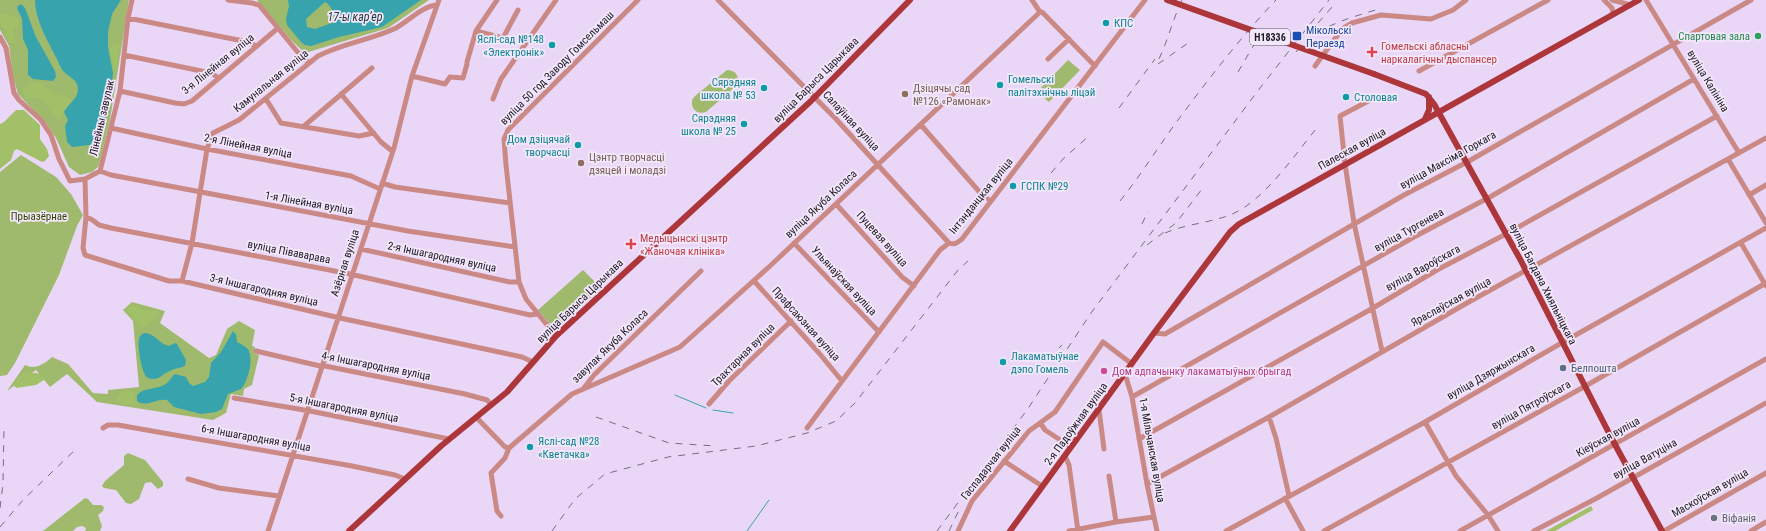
<svg xmlns="http://www.w3.org/2000/svg" width="1766" height="531" font-family="'Roboto Condensed',sans-serif">
<style>
.green{fill:#9fba6c}
.forest{fill:#a1c067}
.water{fill:#37a4ad;fill-rule:evenodd}
.lines{fill:none;stroke-linecap:round;stroke-linejoin:round}
.stream{stroke:#37a4ad;stroke-width:1}
.minor{stroke:#ca8985;stroke-width:5}
.major{stroke:#ac363a;stroke-width:6}
.rail{stroke:#776c80;stroke-width:1;stroke-dasharray:7 7;stroke-linecap:butt}
.major-bridge{stroke:#ac363a;stroke-width:6}
.culture-dot{fill:#0f9aa8;stroke:#f3e8fb;stroke-width:1.5}
.transit-dot{fill:#1a4fb4;stroke:#f3e8fb;stroke-width:1.5}
.leisure-dot{fill:#2e9e5b;stroke:#f3e8fb;stroke-width:1.5}
.health-dot{fill:#e0444e;stroke:#f3e8fb;stroke-width:1.5}
.education-dot{fill:#8d6e63;stroke:#f3e8fb;stroke-width:1.5}
.service-dot{fill:#5c6f8a;stroke:#f3e8fb;stroke-width:1.5}
.hotel-dot{fill:#d1479c;stroke:#f3e8fb;stroke-width:1.5}
.worship-dot{fill:#6b7280;stroke:#f3e8fb;stroke-width:1.5}
.labels{text-anchor:middle;dominant-baseline:central;stroke-width:3.5;stroke-linejoin:round;paint-order:stroke}
.shield{fill:#f3e8fb;stroke:#5d5663;stroke-width:1}
.shield-label{font-size:10px;font-weight:bold;fill:#1d1722}
.culture-label{font-size:11px;fill:#0d838f;stroke:#f3e8fb;text-anchor:start}
.transit-label{font-size:11px;fill:#164399;stroke:#f3e8fb;text-anchor:start}
.leisure-label{font-size:11px;fill:#27864d;stroke:#f3e8fb;text-anchor:end}
.health-label{font-size:11px;fill:#be3a42;stroke:#f3e8fb;text-anchor:start}
.street-label{font-size:11px;fill:#1d1722;stroke:#f3e8fb}
.education-label{font-size:11px;fill:#785e54;stroke:#f3e8fb;text-anchor:start}
.park-label{font-size:11px;fill:#324400;stroke:#f3e8fb}
.service-label{font-size:11px;fill:#4e5e75;stroke:#f3e8fb;text-anchor:start}
.hotel-label{font-size:11px;fill:#b23c85;stroke:#f3e8fb;text-anchor:start}
.worship-label{font-size:11px;fill:#5b616d;stroke:#f3e8fb;text-anchor:start}
.water-label{font-size:12px;font-style:italic;fill:#1f3739;stroke:#f3e8fb}
</style>
<rect width="100%" height="100%" fill="#ead7f7"/>
<!-- green -->
<path class="green" d="M0,0h129l-19,120 -10,41 -2,6 -6,5 -12,3 -11,-8 -13,-29 -9,-14 -29,-30 -5,-18 -4,-30 -9,-16z
M257,0h172l-41,28 -83,25 -13,-12z
M1068,60l12,10 -31,32 -12,-10z
M727,70c9,0 13,7 10,15l-31,27c-7,2 -12,0 -14,-7v-5l3,-4z
M21,155l35,22 15,17 12,21 -6,11 -18,49 -44,88 -8,12 -7,1v-204z
M583,270l18,18 -39,36 -13,-1 -11,-13z
M132,302l33,9 -5,12 49,35 7,-3 11,-26 12,-8 16,9 -3,16 3,1 -1,6 5,2 -7,30 -8,4 -1,7 -12,-2 -5,19 -13,7 -116,-18 -30,-28 -17,13 -14,-17 -29,21 18,-26c11,5 19,-1 27,-8l16,7 25,29 15,1v-4l31,-3 -6,-66 -10,-11z
M128,453l17,7 18,22v4l-5,3 -7,-7 -6,1 -6,16 -8,5 -5,-1 -10,-13 -12,-2 -2,-2 3,-5 19,-16v-9z
M85,498l3,1 5,6h8l3,2 -1,4 -5,4 4,11 -2,5h-15l1,-3 -4,-2 -5,1 -4,4h-30z"/>
<!-- forest -->
<path class="forest" d="M4,13c5,3 12,2 15,6v4l-6,6 1,12 -3,3 -3,-2 -2,-11 -6,-7v-9z
M115,42l5,2 -3,26 -2,2 -5,-22 1,-5z
M35,82c8,0 10,7 17,11 6,3 13,1 19,6v4l-6,6 -4,10c-9,-1 -14,-15 -21,-21l-14,1 -4,-7 1,-4z
M16,110h8l16,15v14l7,10 2,7 -4,5 -3,1 -25,-13 -3,2 -3,9 -11,9v-45l4,-2z
M134,305l11,5h11l3,2v4l-15,11 -4,1 -13,-17 1,-4z
M28,372l14,2 2,6 -8,5 -20,3 -2,-3c2,-7 7,-11 14,-13z
M125,391l10,1 -1,9 -2,3h-9l-6,-3 1,-5z
M1591,506l2,4 -38,21h-9z"/>
<!-- water -->
<path class="water" d="M35,0h86l-9,14 -4,18v15l5,26 -4,39 -5,12 -14,21 -18,2 -5,-5 -2,-16 3,-6 -4,-8c4,-8 14,-13 14,-23 0,-10 -10,-12 -15,-18 -3,-4 -5,-10 -7,-14 -9,-17 -21,-38 -21,-57z
M288,0h133l-39,27 -43,10 -28,9 -6,-1 -4,-3 -14,-17 -1,-6 3,-13zM325,2c5,2 11,14 10,20l-20,7 -8,-2 -1,-8z
M21,4l4,4 11,29 19,34 1,6 -3,4 -20,-2 -5,-4v-25l-5,-11 -1,-20 -5,-11 1,-2z
M233,331l3,3 1,8c4,2 8,4 11,7 6,11 0,32 -7,40l-13,5 -6,15 -6,3 -15,2 -27,-7 -7,-7c-11,-2 -20,8 -30,1v-6c7,-8 18,-5 27,-10 6,-3 6,-7 11,-11l11,3 3,6 4,3 12,-4 4,-5 2,-14 10,-11z
M144,333c11,0 15,11 25,13l6,-3 2,1 9,16 -1,6c-5,2 -10,2 -15,5 -8,3 -12,11 -22,7 -6,-2 -11,-32 -9,-38 0,-4 2,-5 5,-7z"/>
<g class="lines">
<!-- stream -->
<path class="stream" d="M675,395l31,13
M713,410l20,3
M747,531l22,-31"/>
<!-- minor -->
<path class="minor" d="M132,0l-4,18 -8,73 -20,80 -15,8 1,38 -3,31 2,7 84,26h13l158,37 182,39 11,5
M228,0l24,3 7,2 41,50 9,8
M718,0l118,119 113,124
M1032,0l8,12h2l53,54
M1604,0l8,8 1,6
M1612,0l19,5
M1646,0l93,153
M128,18l120,24 8,4
M476,31l27,7 15,-28
M0,37l6,11 8,45 5,7 22,20 10,15 8,24 11,22 15,-2
M124,55l87,18 8,5
M1048,59l21,-20
M467,62l9,-31 21,-31
M1315,66l27,-37 10,-6 29,-8 50,4 22,-9 13,-10
M1419,71l129,-71
M412,76l33,8 5,-7 13,1 4,-14
M120,91l55,12 9,1 8,-3 86,-73
M341,94l40,48 11,9
M1374,98l-34,18 5,48 9,59 28,128
M266,99l15,24 78,13 15,-3
M493,99l8,-20 55,-79
M921,125l62,71 8,5
M304,126l68,-58
M111,128l96,21 144,27 29,13
M1728,159l38,64
M100,171l11,4 297,56 107,16
M382,183l13,4 115,16
M1749,195l17,-10
M836,204l66,73 12,9
M86,217l5,2 8,6 12,3 239,46 180,41 7,-1
M794,243l85,89
M1741,243l25,43
M361,249l149,33h9
M182,281l10,-38 15,-94 6,-16 26,-13 79,-64c25,-13 53,-16 78,-28 13,-7 25,-21 40,-23
M754,281l65,72 23,28
M1154,333l11,1 239,-139 65,-34 282,-161
M556,336l-30,-37 -7,-17 -13,-117 -2,-26 4,-9 130,-130
M256,351l64,15h5l140,28 22,6 4,4
M1125,374l7,23 15,87 10,47
M584,388l10,-13 107,-104
M1132,397l282,-160 76,-40 204,-118
M234,398l76,13 139,28
M709,404l20,-23 62,-60
M1099,410l5,39
M476,417l29,30 4,1 63,-54 108,-47 90,-81 270,-254
M1269,417l7,21 13,58
M1425,422l31,54 32,39 10,16
M1041,424l4,6 26,17
M103,428l5,-3h10l234,41 43,9 10,4
M807,428l133,-178 9,-7c6,2 8,0 13,-4l183,-239
M1139,439l234,-131 64,-38 69,-36 211,-118
M1065,456l4,9 9,66
M1004,461l38,25
M1109,476l7,46
M188,479l31,9 60,8
M1147,484l122,-67 198,-114 299,-165
M1285,498l18,33
M501,516l-4,-5 -6,-38 14,-15 4,-10
M268,531l126,-383 18,-72 27,-76
M958,531l14,-30 57,-70 26,-19 48,-70 29,22
M1069,531l47,-9 38,-5
M1226,531l199,-109 140,-81 201,-113
M1324,531l258,-143 184,-105
M1460,531l306,-172
M1534,531l63,-33 169,-95
M1664,531l102,-58
M1751,531l15,-9"/>
<!-- major -->
<path class="major" d="M1374,74l52,20 8,10 86,155 92,180 50,92
M1425,119l4,-9v-13
M349,531l92,-85 66,-54 49,-56 255,-235 99,-101
M1010,531l144,-198 76,-101 9,-8 400,-224"/>
<!-- rail -->
<path class="rail" d="M1318,23l14,-16
M1296,52c22,-27 54,-34 86,-44
M1159,59c9,-19 14,-40 23,-59
M1158,64l33,-23
M1238,72l17,-29
M1119,108l36,-49
M1051,173l13,-15 25,-22
M1120,201c20,-25 37,-52 55,-77 32,-43 64,-85 101,-124
M1142,224l6,-13
M1165,233c21,-9 44,-10 65,-18 33,-13 63,-58 86,-86
M1147,245l29,-22 26,-34
M1049,358l13,-13
M596,417l73,26 47,3
M0,508l3,-24 1,-59
M0,527l23,-27 53,-51
M552,531l23,-32 30,-25 63,-17 88,-11 51,-13 29,-12 19,-18 103,-133 10,-9
M937,531l90,-121 64,-97 169,-225 69,-88
M949,531l12,-25"/>
<!-- major-bridge -->
<path class="major-bridge" d="M1167,0l207,74"/>
</g>
<!-- markers -->
<g class="culture-dot">
<circle cx="1106" cy="23" r="4"/>
<circle cx="552" cy="45" r="4"/>
<circle cx="1000" cy="85" r="4"/>
<circle cx="764" cy="88" r="4"/>
<circle cx="1346" cy="97" r="4"/>
<circle cx="744" cy="124" r="4"/>
<circle cx="578" cy="145" r="4"/>
<circle cx="1013" cy="186" r="4"/>
<circle cx="1003" cy="362" r="4"/>
<circle cx="530" cy="447" r="4"/>
</g>
<rect class="transit-dot" x="1292" y="31" width="10" height="10" rx="2"/>
<circle class="leisure-dot" cx="1758" cy="36" r="4"/>
<g class="health-dot">
<path d="M1370 46h4v4h4v4h-4v4h-4v-4h-4v-4h4z"/>
<path d="M629 238h4v4h4v4h-4v4h-4v-4h-4v-4h4z"/>
</g>
<g class="education-dot">
<circle cx="905" cy="94" r="4"/>
<circle cx="581" cy="163" r="4"/>
</g>
<circle class="service-dot" cx="1563" cy="368" r="4"/>
<circle class="hotel-dot" cx="1104" cy="371" r="4"/>
<circle class="worship-dot" cx="1714" cy="518" r="4"/>
<g class="labels">
<!-- shield labels -->
<rect class="shield" x="1250" y="29" width="40" height="16" rx="3"/>
<g class="shield-label">
<text x="1270" y="37">Н18336</text>
</g>
<!-- culture labels -->
<g class="culture-label">
<text x="1114" y="23">КПС</text>
<text x="544" y="39" text-anchor="end">Яслі-сад №148<tspan x="544" dy="13">«Электронік»</tspan></text>
<text x="1008" y="79">Гомельскі<tspan x="1008" dy="13">палітэхнічны ліцэй</tspan></text>
<text x="756" y="82" text-anchor="end">Сярэдняя<tspan x="756" dy="13">школа № 53</tspan></text>
<text x="1354" y="97">Столовая</text>
<text x="736" y="118" text-anchor="end">Сярэдняя<tspan x="736" dy="13">школа № 25</tspan></text>
<text x="570" y="139" text-anchor="end">Дом дзіцячай<tspan x="570" dy="13">творчасці</tspan></text>
<text x="1021" y="186">ГСПК №29</text>
<text x="1011" y="356">Лакаматыўнае<tspan x="1011" dy="13">дэпо Гомель</tspan></text>
<text x="538" y="441">Яслі-сад №28<tspan x="538" dy="13">«Кветачка»</tspan></text>
</g>
<!-- transit labels -->
<g class="transit-label">
<text x="1306" y="30">Мікольскі<tspan x="1306" dy="13">Пераезд</tspan></text>
</g>
<!-- leisure labels -->
<g class="leisure-label">
<text x="1750" y="36">Спартовая зала</text>
</g>
<!-- health labels -->
<g class="health-label">
<text x="1381" y="46">Гомельскі абласны<tspan x="1381" dy="13">наркалагічны дыспансер</tspan></text>
<text x="640" y="238">Медыцынскі цэнтр<tspan x="640" dy="13">«Жаночая клініка»</tspan></text>
</g>
<!-- street labels -->
<g class="street-label">
<text transform="translate(218 64) rotate(-39)">3-я Лінейная вуліца</text>
<text transform="translate(557 68) rotate(-45)">вуліца 50 год Заводу Гомсельмаш</text>
<text transform="translate(816 80) rotate(-45)">вуліца Барыса Царыкава</text>
<text transform="translate(271 81) rotate(-39)">Камунальная вуліца</text>
<text transform="translate(1708 81) rotate(59)">вуліца Калініна</text>
<text transform="translate(102 118) rotate(-77)">Лінейны завулак</text>
<text transform="translate(851 121) rotate(47)">Салаўіная вуліца</text>
<text transform="translate(248 146) rotate(11)">2-я Лінейная вуліца</text>
<text transform="translate(1352 149) rotate(-29)">Палеская вуліца</text>
<text transform="translate(1448 160) rotate(-29)">вуліца Максіма Горкага</text>
<text transform="translate(981 196) rotate(-51)">Інтэнданцкая вуліца</text>
<text transform="translate(309 203) rotate(10)">1-я Лінейная вуліца</text>
<text transform="translate(821 204) rotate(-43)">вуліца Якуба Коласа</text>
<text transform="translate(1409 230) rotate(-29)">вуліца Тургенева</text>
<text transform="translate(882 239) rotate(48)">Пуцевая вуліца</text>
<text transform="translate(289 252) rotate(11)">вуліца Піваварава</text>
<text transform="translate(442 257) rotate(12)">2-я Іншагародняя вуліца</text>
<text transform="translate(345 263) rotate(-72)">Азёрная вуліца</text>
<text transform="translate(1423 268) rotate(-29)">вуліца Вароўскага</text>
<text transform="translate(844 281) rotate(47)">Ульянаўская вуліца</text>
<text transform="translate(1543 284) rotate(63)">вуліца Багдана Хмяльніцкага</text>
<text transform="translate(264 290) rotate(13)">3-я Іншагародняя вуліца</text>
<text transform="translate(580 301) rotate(-44)">вуліца Барыса Царыкава</text>
<text transform="translate(1451 302) rotate(-29)">Яраслаўская вуліца</text>
<text transform="translate(806 324) rotate(48)">Прафсаюзная вуліца</text>
<text transform="translate(610 346) rotate(-44)">завулак Якуба Коласа</text>
<text transform="translate(743 355) rotate(-45)">Трактарная вуліца</text>
<text transform="translate(376 366) rotate(11)">4-я Іншагародняя вуліца</text>
<text transform="translate(1491 372) rotate(-30)">вуліца Дзяржынскага</text>
<text transform="translate(1531 405) rotate(-29)">вуліца Пятроўскага</text>
<text transform="translate(344 408) rotate(11)">5-я Іншагародняя вуліца</text>
<text transform="translate(1076 424) rotate(-54)">2-я Падоўжная вуліца</text>
<text transform="translate(1608 437) rotate(-29)">Кіеўская вуліца</text>
<text transform="translate(256 438) rotate(10)">6-я Іншагародняя вуліца</text>
<text transform="translate(1152 450) rotate(80)">1-я Мільчанская вуліца</text>
<text transform="translate(1645 459) rotate(-29)">вуліца Ватуціна</text>
<text transform="translate(991 463) rotate(-52)">Гаспадарчая вуліца</text>
<text transform="translate(1710 493) rotate(-30)">Маскоўская вуліца</text>
</g>
<!-- education labels -->
<g class="education-label">
<text x="913" y="88">Дзіцячы сад<tspan x="913" dy="13">№126 «Рамонак»</tspan></text>
<text x="589" y="157">Цэнтр творчасці<tspan x="589" dy="13">дзяцей і моладзі</tspan></text>
</g>
<!-- park labels -->
<g class="park-label">
<text x="39" y="216">Прыазёрнае</text>
</g>
<!-- service labels -->
<g class="service-label">
<text x="1571" y="368">Белпошта</text>
</g>
<!-- hotel labels -->
<g class="hotel-label">
<text x="1112" y="371">Дом адпачынку лакаматыўных брыгад</text>
</g>
<!-- worship labels -->
<g class="worship-label">
<text x="1722" y="518">Віфанія</text>
</g>
<!-- water labels -->
<g class="water-label">
<text x="355" y="17">17-ы кар’ер</text>
</g>
</g>
</svg>
